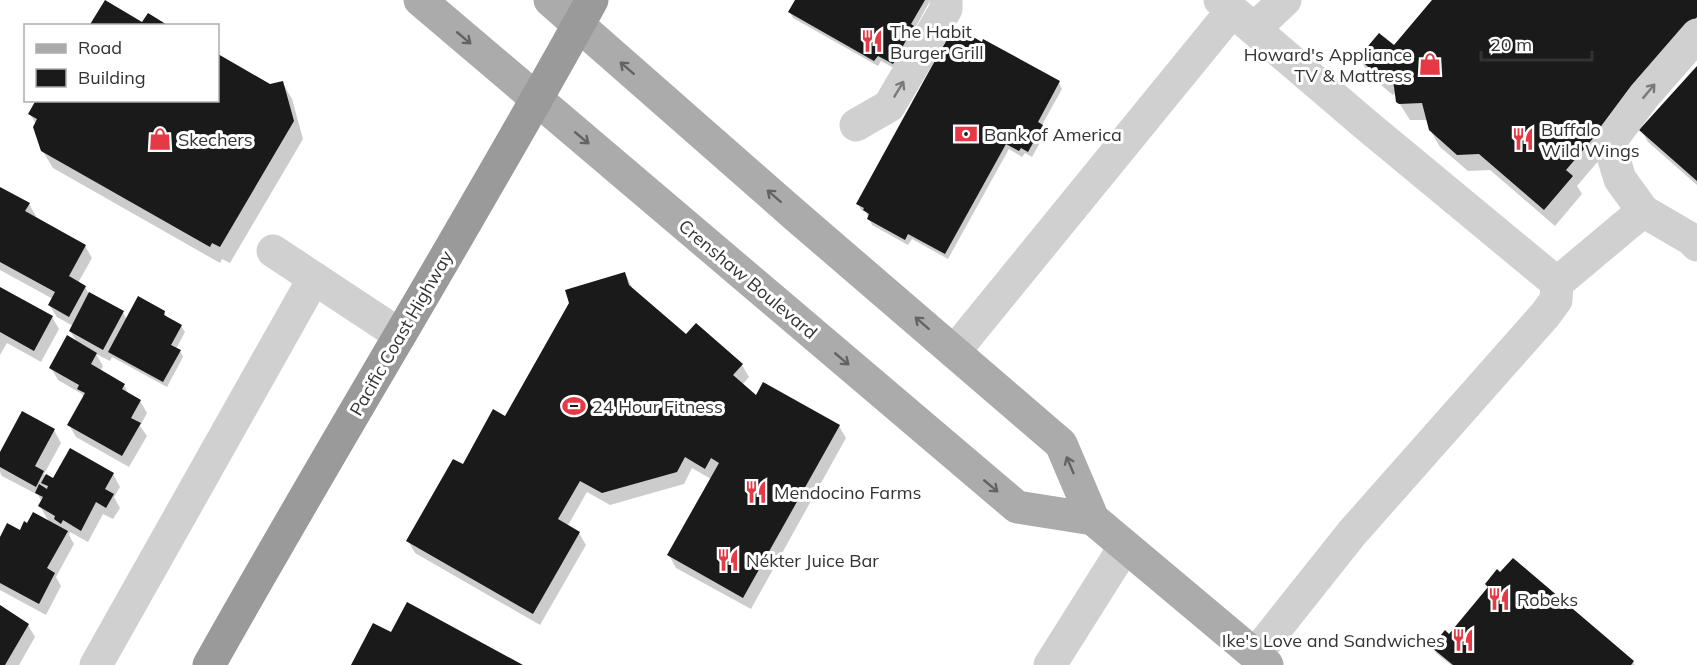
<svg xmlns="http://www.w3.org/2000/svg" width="1697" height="665" font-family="Mulish,sans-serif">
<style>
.shadow{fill:#0003}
.building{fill:#1a1a1a}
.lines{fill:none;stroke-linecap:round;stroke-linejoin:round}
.minor{stroke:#d0d0d0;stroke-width:33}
.major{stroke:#ababab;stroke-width:33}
.highway{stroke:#9a9a9a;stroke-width:33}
.oneway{stroke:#636363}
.oneway2{stroke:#7a7a7a}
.labels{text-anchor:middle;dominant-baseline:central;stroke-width:6;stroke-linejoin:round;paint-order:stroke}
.poi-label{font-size:18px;fill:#333;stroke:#fff;text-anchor:start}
.street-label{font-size:18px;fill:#333;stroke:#fff}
</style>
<rect width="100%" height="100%" fill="#fff"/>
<!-- shadow -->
<path class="shadow" d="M796,0h133l1,1 -16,29 2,3 -20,36 -15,-8 -3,5 -85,-48 -3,-6z
M1434,0h263v45l-120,141 5,8 -27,32 -65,-56 -22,1 -28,-24 -10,-17 -2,-10h-18l-14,-22v-6l-3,3 -24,-20 -9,-17 34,-11z
M218,55l52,31 12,-4 10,17 11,40 -73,124 -8,-4 -2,4 -167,-95 -11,-18 -6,-26 -6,-10 188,-14z
M1697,68v117l-49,-43 -7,-12z
M1059,83l3,6 -20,36 4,7 -14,25 -7,-4 -3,4 -13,-8 -61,110 -36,-20 -4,6 -36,-20 -6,-13 -5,-2 -3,-7z
M0,188l29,16 7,12 -1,2 50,28 7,12 -14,25 7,4 4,7 34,18 4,8 37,-8 4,7 13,7 4,6 -9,17 4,2 3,6 -16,30 -55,-30 -2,4 -14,-7 7,12 -3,5 24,14 5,10 11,6 7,12 -7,13 7,10 -18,31 -53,-30 -7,-12 15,-27 -2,-4 -24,-14 -7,-12 26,-26 -7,-11 3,-5 -16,-9 -8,-12 4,-6 -53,-29z
M625,273l8,17 53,46 56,29 7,12 -7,8 14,13 83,28 7,12 -95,171 -75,-41 -7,-13 42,-76 -19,-11 -8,16 -74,21 -23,-13 -20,35 12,6 7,12 -46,80 -125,-72 -7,-12 55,-75 42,-48z
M0,288l52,29 7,12 -18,33 -34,-19 -7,12z
M54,430l7,13 -17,31 2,3 7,3 60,-6 7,13 -6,10 6,11 -7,11 -10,-5 -15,28 -18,-10 -1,3 5,9 -18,33 5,9 -15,29 -46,-25v-50l49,-18 -9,-16 2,-4 -4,-7 -36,-19 -2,-4v-17z
M0,606l28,19 7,12 -16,28h-19z
M1449,636l184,26 2,3h-184l-15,-12 -3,-6z"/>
<!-- building -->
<path class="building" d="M105,0l37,22 6,-9 21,13h-80z
M795,0h130l-14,24 3,2 -21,38 -15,-8 -4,5 -86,-49z
M1432,0h265v17l-131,153 7,6 -29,34 -65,-56 -22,1 -28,-25 -7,-27 -23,1 -3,-2 -4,-30 -3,-1 -7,8 -24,-21 21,-25 15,12z
M954,26l28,16 1,-3 77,42 -22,41 5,3 -15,27 -7,-4 -2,3 -13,-7 -61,110 -37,-20 -3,6 -38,-21 2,-5 -6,-4 1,-2 -8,-4z
M218,54l52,30 13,-3 11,40 -74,126 -8,-4 -2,4 -169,-96 -8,-24 4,-8 -9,-5 8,-14h182z
M1697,66v115l-58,-51z
M0,187l30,16 -5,8 61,34 -17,31 17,10 -17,31 -21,-12 7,-13 -55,-30z
M625,272l4,13 57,49 10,-11 47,41 -10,11 23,20 7,-13 77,43 -97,173 -76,-43 52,-92 -8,-5 -6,11 -20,-12 -8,15 -75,21 -22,-12 -22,38 22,13 -47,82 -127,-73 47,-82 10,5 30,-55 12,7 64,-113 -4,-13z
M0,287l53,29 -19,35 -34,-19z
M89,292l35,19 -21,39 -34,-19z
M138,296l27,15 -1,4 18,10 -11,20 10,5 -18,32 -55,-30z
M67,335l30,18 -6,11 34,20 -3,5 19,11 -10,18 10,5 -19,33 -55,-31 18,-32 -8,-4 2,-4 -30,-17z
M22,411l33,18 -20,37 9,5 -8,16 -36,-20v-15z
M70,448l44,25 -9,16 9,5 -8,14 -10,-6 -15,29 -18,-11 -2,4 -7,-5 1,-3 -17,-10 5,-9 -8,-4 4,-9 8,5 1,-3 -7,-3 5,-9 7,4z
M33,512l35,19 -21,37 8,5 -16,31 -39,-21v-46l7,-14 13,7 4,-9 3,2z
M1513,558l121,103 -3,4h-178l-22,-18 14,-17 4,4 39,-47 -3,-3 12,-15 3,3z
M407,602l46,25 70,38h-172l22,-42 18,9z
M0,605l29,19 -24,41h-5z"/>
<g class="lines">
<!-- minor -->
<path class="minor" d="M1220,0l145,124 192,159 -1,17 -11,15 -193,218 -97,122
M1254,29l31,-29
M856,125l33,-19 57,-97v-9
M1643,211l-23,-32 -11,-36 35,-47 53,-61
M273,251l127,84
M1557,283l86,-72 48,28 6,6
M954,352l278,-341
M96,665l218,-387
M1050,665l75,-119"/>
<!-- major -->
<path class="major" d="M420,0l597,507 76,12
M550,0l246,216 265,228 32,75 174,146"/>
<!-- highway -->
<path class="highway" d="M209,665c125,-223 260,-441 383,-665"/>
</g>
<!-- one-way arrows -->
<defs><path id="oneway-shaft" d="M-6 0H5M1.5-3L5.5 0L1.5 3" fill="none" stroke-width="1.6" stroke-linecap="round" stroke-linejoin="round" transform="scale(1.5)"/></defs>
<g class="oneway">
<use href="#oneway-shaft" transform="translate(464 38) rotate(40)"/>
<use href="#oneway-shaft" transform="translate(627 68) rotate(-139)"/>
<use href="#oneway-shaft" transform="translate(582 138) rotate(40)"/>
<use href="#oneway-shaft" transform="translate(774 196) rotate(-139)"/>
<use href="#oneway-shaft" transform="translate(922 323) rotate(-139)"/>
<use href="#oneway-shaft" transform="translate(842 359) rotate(40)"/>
<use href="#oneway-shaft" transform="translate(1070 465) rotate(-113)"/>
<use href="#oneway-shaft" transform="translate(991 486) rotate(40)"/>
</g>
<g class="oneway2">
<use href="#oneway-shaft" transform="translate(899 89) rotate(-59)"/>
<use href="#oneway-shaft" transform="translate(1649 91) rotate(-50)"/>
</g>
<!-- icons -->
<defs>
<g id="restaurant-bare" transform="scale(1.8)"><path d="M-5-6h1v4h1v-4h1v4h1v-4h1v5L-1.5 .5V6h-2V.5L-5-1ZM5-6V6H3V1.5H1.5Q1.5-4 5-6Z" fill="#e63946" stroke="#fff" stroke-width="2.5" paint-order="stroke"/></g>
<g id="shop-bare" transform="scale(1.8)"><path d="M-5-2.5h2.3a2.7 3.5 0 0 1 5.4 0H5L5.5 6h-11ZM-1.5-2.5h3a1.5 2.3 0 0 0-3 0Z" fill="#e63946" stroke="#fff" stroke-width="2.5" paint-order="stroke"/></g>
<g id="bank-bare" transform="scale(1.8)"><path d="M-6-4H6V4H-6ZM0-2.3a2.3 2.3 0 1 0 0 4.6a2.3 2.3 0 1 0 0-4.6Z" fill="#e63946" stroke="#fff" stroke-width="2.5" paint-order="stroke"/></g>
<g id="stadium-bare" transform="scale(1.8)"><path d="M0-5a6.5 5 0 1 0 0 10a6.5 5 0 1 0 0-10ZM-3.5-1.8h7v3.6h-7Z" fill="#e63946" stroke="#fff" stroke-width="2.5" paint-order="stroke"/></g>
</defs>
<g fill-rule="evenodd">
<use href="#restaurant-bare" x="872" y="41"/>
<use href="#shop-bare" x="1430" y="64"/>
<use href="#bank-bare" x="966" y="134"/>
<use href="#shop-bare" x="160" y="139"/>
<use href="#restaurant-bare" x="1523" y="139"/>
<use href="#stadium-bare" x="574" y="406"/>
<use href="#restaurant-bare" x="756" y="492"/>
<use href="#restaurant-bare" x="728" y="560"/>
<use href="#restaurant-bare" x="1499" y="599"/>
<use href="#restaurant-bare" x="1463" y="640"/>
</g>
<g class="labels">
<!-- poi labels -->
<g class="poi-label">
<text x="890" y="31">The Habit<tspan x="890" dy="21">Burger Grill</tspan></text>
<text x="1412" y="54" text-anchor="end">Howard's Appliance<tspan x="1412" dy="21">TV &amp; Mattress</tspan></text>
<text x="1541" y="129">Buffalo<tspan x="1541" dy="21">Wild Wings</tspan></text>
<text x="984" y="134">Bank of America</text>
<text x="178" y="139">Skechers</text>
<text x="592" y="406">24 Hour Fitness</text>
<text x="774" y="492">Mendocino Farms</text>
<text x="746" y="560">Nékter Juice Bar</text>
<text x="1517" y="599">Robeks</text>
<text x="1445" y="640" text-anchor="end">Ike's Love and Sandwiches</text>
</g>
<!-- street labels -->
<g class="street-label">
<text transform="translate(748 279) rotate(40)">Crenshaw Boulevard</text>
<text transform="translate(401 333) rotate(-60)">Pacific Coast Highway</text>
</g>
</g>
<!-- legend -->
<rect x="24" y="24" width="195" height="78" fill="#ffffff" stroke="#adadad" stroke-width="1.5"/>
<rect x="36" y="44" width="30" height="9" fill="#ababab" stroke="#adadad" stroke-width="1.5"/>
<text x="78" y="54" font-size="18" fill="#333333">Road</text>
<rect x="36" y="69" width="30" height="18" fill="#1a1a1a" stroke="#adadad" stroke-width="1.5"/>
<text x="78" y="84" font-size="18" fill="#333333">Building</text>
<!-- scale -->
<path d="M1481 51v9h111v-9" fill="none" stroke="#333333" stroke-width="3"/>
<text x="1490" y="51" font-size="18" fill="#333333" stroke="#ffffff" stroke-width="4.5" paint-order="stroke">20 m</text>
</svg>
